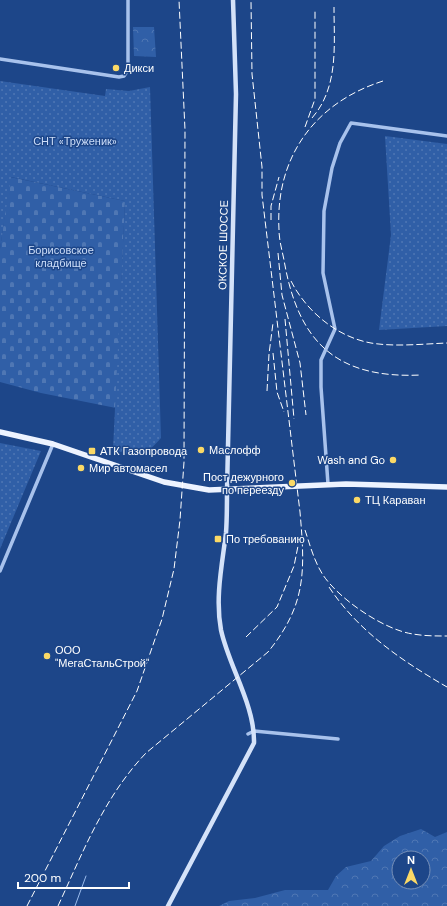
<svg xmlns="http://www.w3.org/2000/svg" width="447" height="906" font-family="'DM Sans',sans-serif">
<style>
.forest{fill:url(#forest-crowns);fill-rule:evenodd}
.cemetery{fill:url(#cemetery-stones)}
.garden{fill:url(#garden-dots)}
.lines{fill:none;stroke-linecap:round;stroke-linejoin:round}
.stream{stroke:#9bbced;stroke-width:1}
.street{stroke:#a8c2ec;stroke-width:3.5}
.secondary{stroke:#d4e2f9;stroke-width:4.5}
.primary{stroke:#edf3ff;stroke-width:5.5}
.rail{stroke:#fff;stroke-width:1;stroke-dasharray:7 3;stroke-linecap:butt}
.poi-dot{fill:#fbd966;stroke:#1d4689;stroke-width:1.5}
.labels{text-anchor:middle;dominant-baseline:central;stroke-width:3;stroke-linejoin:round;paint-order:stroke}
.poi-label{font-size:11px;fill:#fff;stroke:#1d4689;text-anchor:start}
.park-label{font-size:11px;fill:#cddef9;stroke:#1d4689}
.street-label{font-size:11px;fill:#fff;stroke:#1d4689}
</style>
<defs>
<pattern id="forest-crowns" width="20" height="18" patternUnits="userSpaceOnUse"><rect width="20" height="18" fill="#305fa7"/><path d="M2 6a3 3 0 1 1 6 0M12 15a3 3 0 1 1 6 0" fill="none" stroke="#4f77b4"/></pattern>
<pattern id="cemetery-stones" width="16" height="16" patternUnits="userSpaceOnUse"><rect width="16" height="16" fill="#305fa7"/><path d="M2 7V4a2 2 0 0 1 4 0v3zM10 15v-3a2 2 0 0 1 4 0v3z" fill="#4f77b4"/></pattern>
<pattern id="garden-dots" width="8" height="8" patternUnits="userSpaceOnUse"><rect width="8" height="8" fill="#305fa7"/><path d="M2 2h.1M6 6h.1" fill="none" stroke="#4f77b4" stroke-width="1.8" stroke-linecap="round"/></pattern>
</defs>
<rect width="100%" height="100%" fill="#1d4689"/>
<!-- forest -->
<path class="forest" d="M133,27h21l2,30 -22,-1z
M421,829l14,8 12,-5v74h-228l10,-5 26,-3 30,-8h43l8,-14 10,-9 25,-6 13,-15 16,-10zM399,858h24v24h-24z"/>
<!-- cemetery -->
<path class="cemetery" d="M10,177l115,24 -9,207 -75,-15 -41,-11v-133z"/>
<!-- garden -->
<path class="garden" d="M0,81l105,15 1,-7 23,2 21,-4 11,351c-20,22 -20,19 -48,12l12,-249 -114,-24 -11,72z
M385,136l62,8v182l-68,4 12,-95z
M0,443l41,8 -41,98z"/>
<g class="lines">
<!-- stream -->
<path class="stream" d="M75,906l11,-30"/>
<!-- street -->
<path class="street" d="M0,59l119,18 5,-1 4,-6v-70
M328,484l-7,-97v-27l14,-31 -12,-56 1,-62 8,-43 8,-25 11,-20 96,13
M0,571l53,-127
M248,734l6,-3 84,8"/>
<!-- secondary -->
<path class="secondary" d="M168,906l86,-163c1,-38 -25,-76 -33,-113 -6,-32 1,-65 5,-97 1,-14 1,-29 1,-43l9,-396 -3,-94"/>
<!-- primary -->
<path class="primary" d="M0,432l53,12 111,38 45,8 137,-6 101,3"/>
<!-- rail -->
<path class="rail" d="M383,81c-69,22 -108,77 -104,149 0,10 3,20 5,30 14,82 52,119 137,115
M312,118c27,-31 22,-73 22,-111
M305,127l10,-28v-90
M271,220v-14l8,-29
M278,253l4,42 18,68 6,52
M291,281c15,30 46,56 80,62 24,4 51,1 76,0
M285,319l9,100
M273,353l4,39 7,20
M267,391l2,-37 4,-31
M305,530c5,15 9,31 18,45 16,24 61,55 90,59 11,2 23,2 34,2
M329,587c29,44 73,74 118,100
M246,637l31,-30 17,-41 5,-25
M27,906l110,-215 25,-72 12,-50 6,-49 4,-58 1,-332 -6,-130
M58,906c25,-54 46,-109 88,-153l122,-101c39,-48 37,-82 32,-140l-38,-317v-28l-10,-93 -1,-74"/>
</g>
<!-- markers -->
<g class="poi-dot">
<circle cx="116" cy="68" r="4"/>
<circle cx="201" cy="450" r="4"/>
<rect x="88" y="447" width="8" height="8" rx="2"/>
<circle cx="393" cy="460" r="4"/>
<circle cx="81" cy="468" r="4"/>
<circle cx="292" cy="483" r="4"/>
<circle cx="357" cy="500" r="4"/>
<rect x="214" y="535" width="8" height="8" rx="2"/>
<circle cx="47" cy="656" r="4"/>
</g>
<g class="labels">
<!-- poi labels -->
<g class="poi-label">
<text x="124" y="68">Дикси</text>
<text x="209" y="450">Маслофф</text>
<text x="100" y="451">АТК Газопровода</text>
<text x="385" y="460" text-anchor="end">Wash and Go</text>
<text x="89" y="468">Мир автомасел</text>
<text x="284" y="477" text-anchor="end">Пост дежурного<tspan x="284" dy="13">по переезду</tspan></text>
<text x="365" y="500">ТЦ Караван</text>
<text x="226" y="539">По требованию</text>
<text x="55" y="650">ООО<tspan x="55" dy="13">"МегаСтальСтрой"</tspan></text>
</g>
<!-- park labels -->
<g class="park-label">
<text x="75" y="141">СНТ «Труженик»</text>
<text x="61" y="250">Борисовское<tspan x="61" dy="13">кладбище</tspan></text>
</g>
<!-- street labels -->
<g class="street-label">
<text transform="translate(223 245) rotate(-89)">ОКСКОЕ ШОССЕ</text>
</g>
</g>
<!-- north arrow -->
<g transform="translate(411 870)"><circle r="19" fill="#1d4689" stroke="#7790b8"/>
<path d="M0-3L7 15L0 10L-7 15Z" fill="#fbd966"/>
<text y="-6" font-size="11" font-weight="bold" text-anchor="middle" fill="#ffffff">N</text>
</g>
<!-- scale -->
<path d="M18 882v6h111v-6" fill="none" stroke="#ffffff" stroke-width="2"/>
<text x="24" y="882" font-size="12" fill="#ffffff" stroke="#1d4689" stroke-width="3" paint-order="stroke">200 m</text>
</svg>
